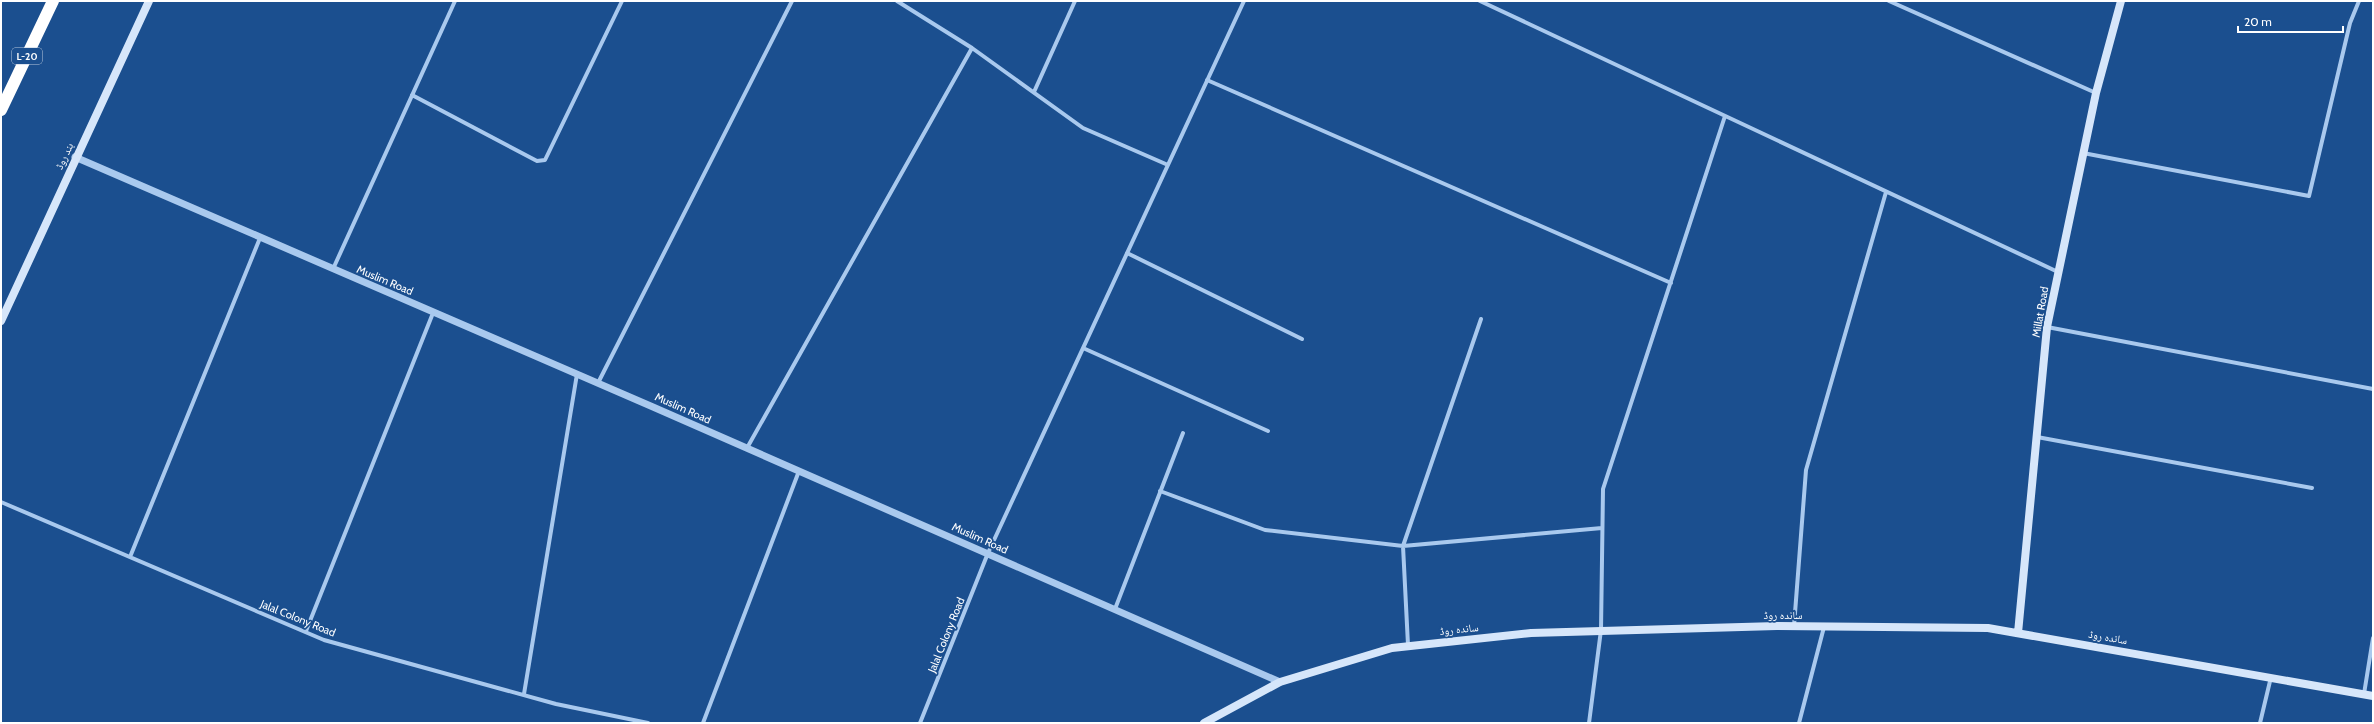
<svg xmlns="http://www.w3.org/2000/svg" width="2374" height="724" font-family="Cabin,'Noto Naskh Arabic',sans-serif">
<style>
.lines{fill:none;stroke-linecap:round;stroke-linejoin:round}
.minor{stroke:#a9c9ee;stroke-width:4}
.tertiary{stroke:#a9c9ee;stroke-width:7}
.secondary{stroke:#d6e6fa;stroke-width:8}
.motorway{stroke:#fff;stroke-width:12}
.labels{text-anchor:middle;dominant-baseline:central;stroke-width:3.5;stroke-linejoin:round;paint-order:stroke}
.shield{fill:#1b4f8f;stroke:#bbcadd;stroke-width:1}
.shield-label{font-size:10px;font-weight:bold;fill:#fff}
.street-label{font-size:11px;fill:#fff;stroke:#1b4f8f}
</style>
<rect width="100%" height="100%" fill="#1b4f8f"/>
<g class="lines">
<!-- minor -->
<path class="minor" d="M897,1l75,47 111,80 85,37
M1480,1l578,271
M1889,1l207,92
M1207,80l464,203
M1034,92l41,-91
M412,95l125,66 8,-1 77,-159
M2083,153l226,43 41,-173 9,-22
M1127,253l175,86
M333,269l122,-268
M2047,327l326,62
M1083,348l185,83
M598,383l194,-382
M2037,437l275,51
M747,448l225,-400
M1160,491l105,39 138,16 199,-18
M1,502l323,138 232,64 92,19
M130,557l130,-319
M1115,609l68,-176
M1794,626l12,-156 80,-278
M306,631l127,-318
M1408,645l-5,-99 78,-227
M524,694l53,-320
M2364,694l9,-56
M703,723l96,-252
M920,723l68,-170 256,-552
M1589,723l12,-93 2,-141 122,-373
M1799,723l25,-96
M2260,723l11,-46"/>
<!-- tertiary -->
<path class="tertiary" d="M75,157l578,250 627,275"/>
<!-- secondary -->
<path class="secondary" d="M1,321l148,-320
M2018,633l29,-306 49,-234 25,-92
M1204,723l76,-41 112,-34 139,-15 246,-7 211,2 385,68"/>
<!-- motorway -->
<path class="motorway" d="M1,110l52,-109"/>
</g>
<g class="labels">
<!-- shield labels -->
<rect class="shield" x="12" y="48" width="30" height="16" rx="3"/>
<g class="shield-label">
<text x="27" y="56">L-20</text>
</g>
<!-- street labels -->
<g class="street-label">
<text transform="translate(64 156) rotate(-65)">بند روڈ</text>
<text transform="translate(385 280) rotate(23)">Muslim Road</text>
<text transform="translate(2040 312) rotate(-80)">Millat Road</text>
<text transform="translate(683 408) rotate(24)">Muslim Road</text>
<text transform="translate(980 538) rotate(24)">Muslim Road</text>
<text x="1783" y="615">ساندہ روڈ</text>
<text transform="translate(298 618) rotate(22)">Jalal Colony Road</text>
<text transform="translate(1459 629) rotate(-6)">ساندہ روڈ</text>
<text transform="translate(946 635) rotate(-68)">Jalal Colony Road</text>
<text transform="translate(2108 637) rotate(10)">ساندہ روڈ</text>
</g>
</g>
<!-- border -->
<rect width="2374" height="724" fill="none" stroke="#ffffff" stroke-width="4"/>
<!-- scale -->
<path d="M2238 26v6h105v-6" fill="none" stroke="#ffffff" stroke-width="2"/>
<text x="2244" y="26" font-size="12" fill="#ffffff" stroke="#1b4f8f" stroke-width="3" paint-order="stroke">20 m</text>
</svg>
